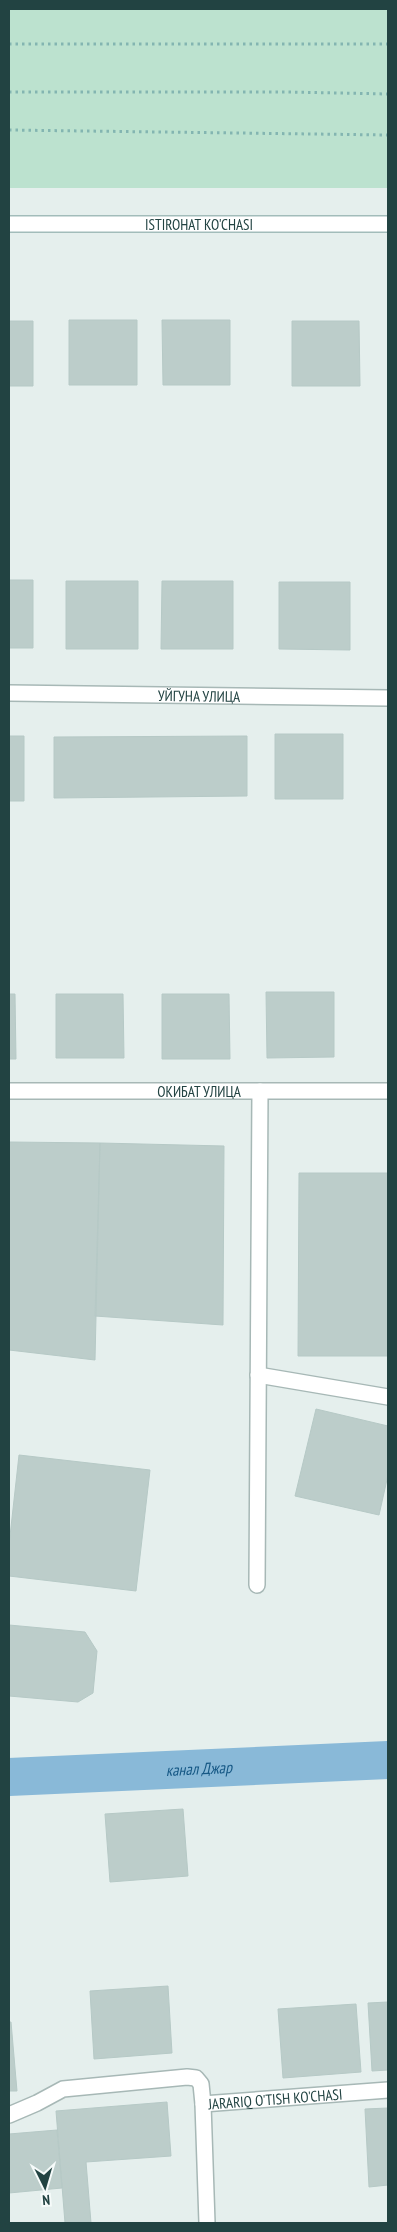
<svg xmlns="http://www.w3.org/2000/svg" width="397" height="2232" font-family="'PT Sans Narrow',sans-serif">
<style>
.green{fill:#bce2cf}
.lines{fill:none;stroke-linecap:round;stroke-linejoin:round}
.canal{stroke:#89b9d8;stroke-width:38}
.building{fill:#bccdca;stroke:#b6c9c6}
.lane-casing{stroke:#a7b8b6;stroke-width:18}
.street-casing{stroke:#a7b8b6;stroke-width:18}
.secondary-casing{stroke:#a2bcba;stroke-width:18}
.path{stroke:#83b5b1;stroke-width:3;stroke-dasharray:2.5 4;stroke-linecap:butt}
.lane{stroke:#fff;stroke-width:15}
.street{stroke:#fff;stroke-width:15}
.secondary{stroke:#fff;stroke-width:15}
.labels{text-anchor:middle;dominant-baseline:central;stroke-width:4;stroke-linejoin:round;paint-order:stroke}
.street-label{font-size:15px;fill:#224342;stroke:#f6fbfa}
.water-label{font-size:16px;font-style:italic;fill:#165885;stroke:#f6fbfa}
</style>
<rect width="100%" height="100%" fill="#e5efed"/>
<!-- green -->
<path class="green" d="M9,9h379v179h-379z"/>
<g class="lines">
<!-- canal -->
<path class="canal" id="s1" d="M9,1777l379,-17"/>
</g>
<!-- building -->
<path class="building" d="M69,320h68v65h-68z
M162,320h68v65h-67z
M9,321h24v65h-24z
M292,321h67l1,65h-68z
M9,580h24v68h-24z
M66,581h72v68h-72z
M162,581h71v68h-72z
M279,582h71v68l-71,-1z
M275,734h68v65h-68z
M9,736h15v65h-15z
M247,736v60l-193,2v-61z
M266,992h68v65l-67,1z
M9,994h6l1,65h-7z
M56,994h67l1,64h-68z
M162,994h67l1,65h-68z
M9,1142l91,1 -5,217 -86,-10z
M100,1143l124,3 -1,179 -128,-9z
M299,1173h89v183h-90z
M316,1409l72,17v49l-9,40 -84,-19z
M19,1455l131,15 -14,121 -127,-15v-31z
M9,1625l76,7 12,19 -4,42 -15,9 -69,-6z
M183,1809l5,67 -78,6 -5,-68z
M168,1986l4,67 -78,6 -4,-68z
M388,2002v68l-16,1 -4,-68z
M356,2004l5,68 -78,6 -5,-69z
M9,2022h2l6,69h-8z
M167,2102l4,54 -85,6 5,61h-26l-9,-112z
M388,2108v77l-19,2 -4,-78z
M57,2130l5,58 -53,5v-59z"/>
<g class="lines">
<!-- lane casing -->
<g class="lane-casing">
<path id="lane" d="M258,1375l130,22"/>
</g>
<!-- street casing -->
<g class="street-casing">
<g id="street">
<path id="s2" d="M9,693l379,5"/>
<path id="s3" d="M9,1091h379"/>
<path d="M257,1585l3,-494"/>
<path d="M203,2104l4,119"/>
<path id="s4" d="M9,2115l28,-12 26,-14 124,-12 9,1 5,6 2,20 185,-14"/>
</g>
</g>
<!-- secondary casing -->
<g class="secondary-casing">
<g id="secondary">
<path id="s5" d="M9,224h379"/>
</g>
</g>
<!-- path -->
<path class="path" d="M9,44h379
M9,92h279l100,2
M9,130l379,5"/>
<!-- lane -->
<use href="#lane" class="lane"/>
<!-- street -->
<use href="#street" class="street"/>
<!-- secondary -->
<use href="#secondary" class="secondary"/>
</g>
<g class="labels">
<!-- street labels -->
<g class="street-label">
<text stroke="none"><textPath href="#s5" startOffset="190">ISTIROHAT KO'CHASI</textPath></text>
<text stroke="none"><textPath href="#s2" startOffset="190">УЙГУНА УЛИЦА</textPath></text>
<text stroke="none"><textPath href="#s3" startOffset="190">ОКИБАТ УЛИЦА</textPath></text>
<text stroke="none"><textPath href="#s4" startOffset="294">JARARIQ O'TISH KO'CHASI</textPath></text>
</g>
<!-- water labels -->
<g class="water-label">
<text stroke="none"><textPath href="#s1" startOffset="190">канал Джар</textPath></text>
</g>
</g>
<!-- border -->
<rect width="397" height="2232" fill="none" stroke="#224342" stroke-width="20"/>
<!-- north arrow -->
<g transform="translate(45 2187) rotate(175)" stroke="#f6fbfa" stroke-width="4" paint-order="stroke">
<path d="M0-4L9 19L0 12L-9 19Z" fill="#224342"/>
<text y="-8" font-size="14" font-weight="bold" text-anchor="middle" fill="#224342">N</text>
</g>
</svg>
